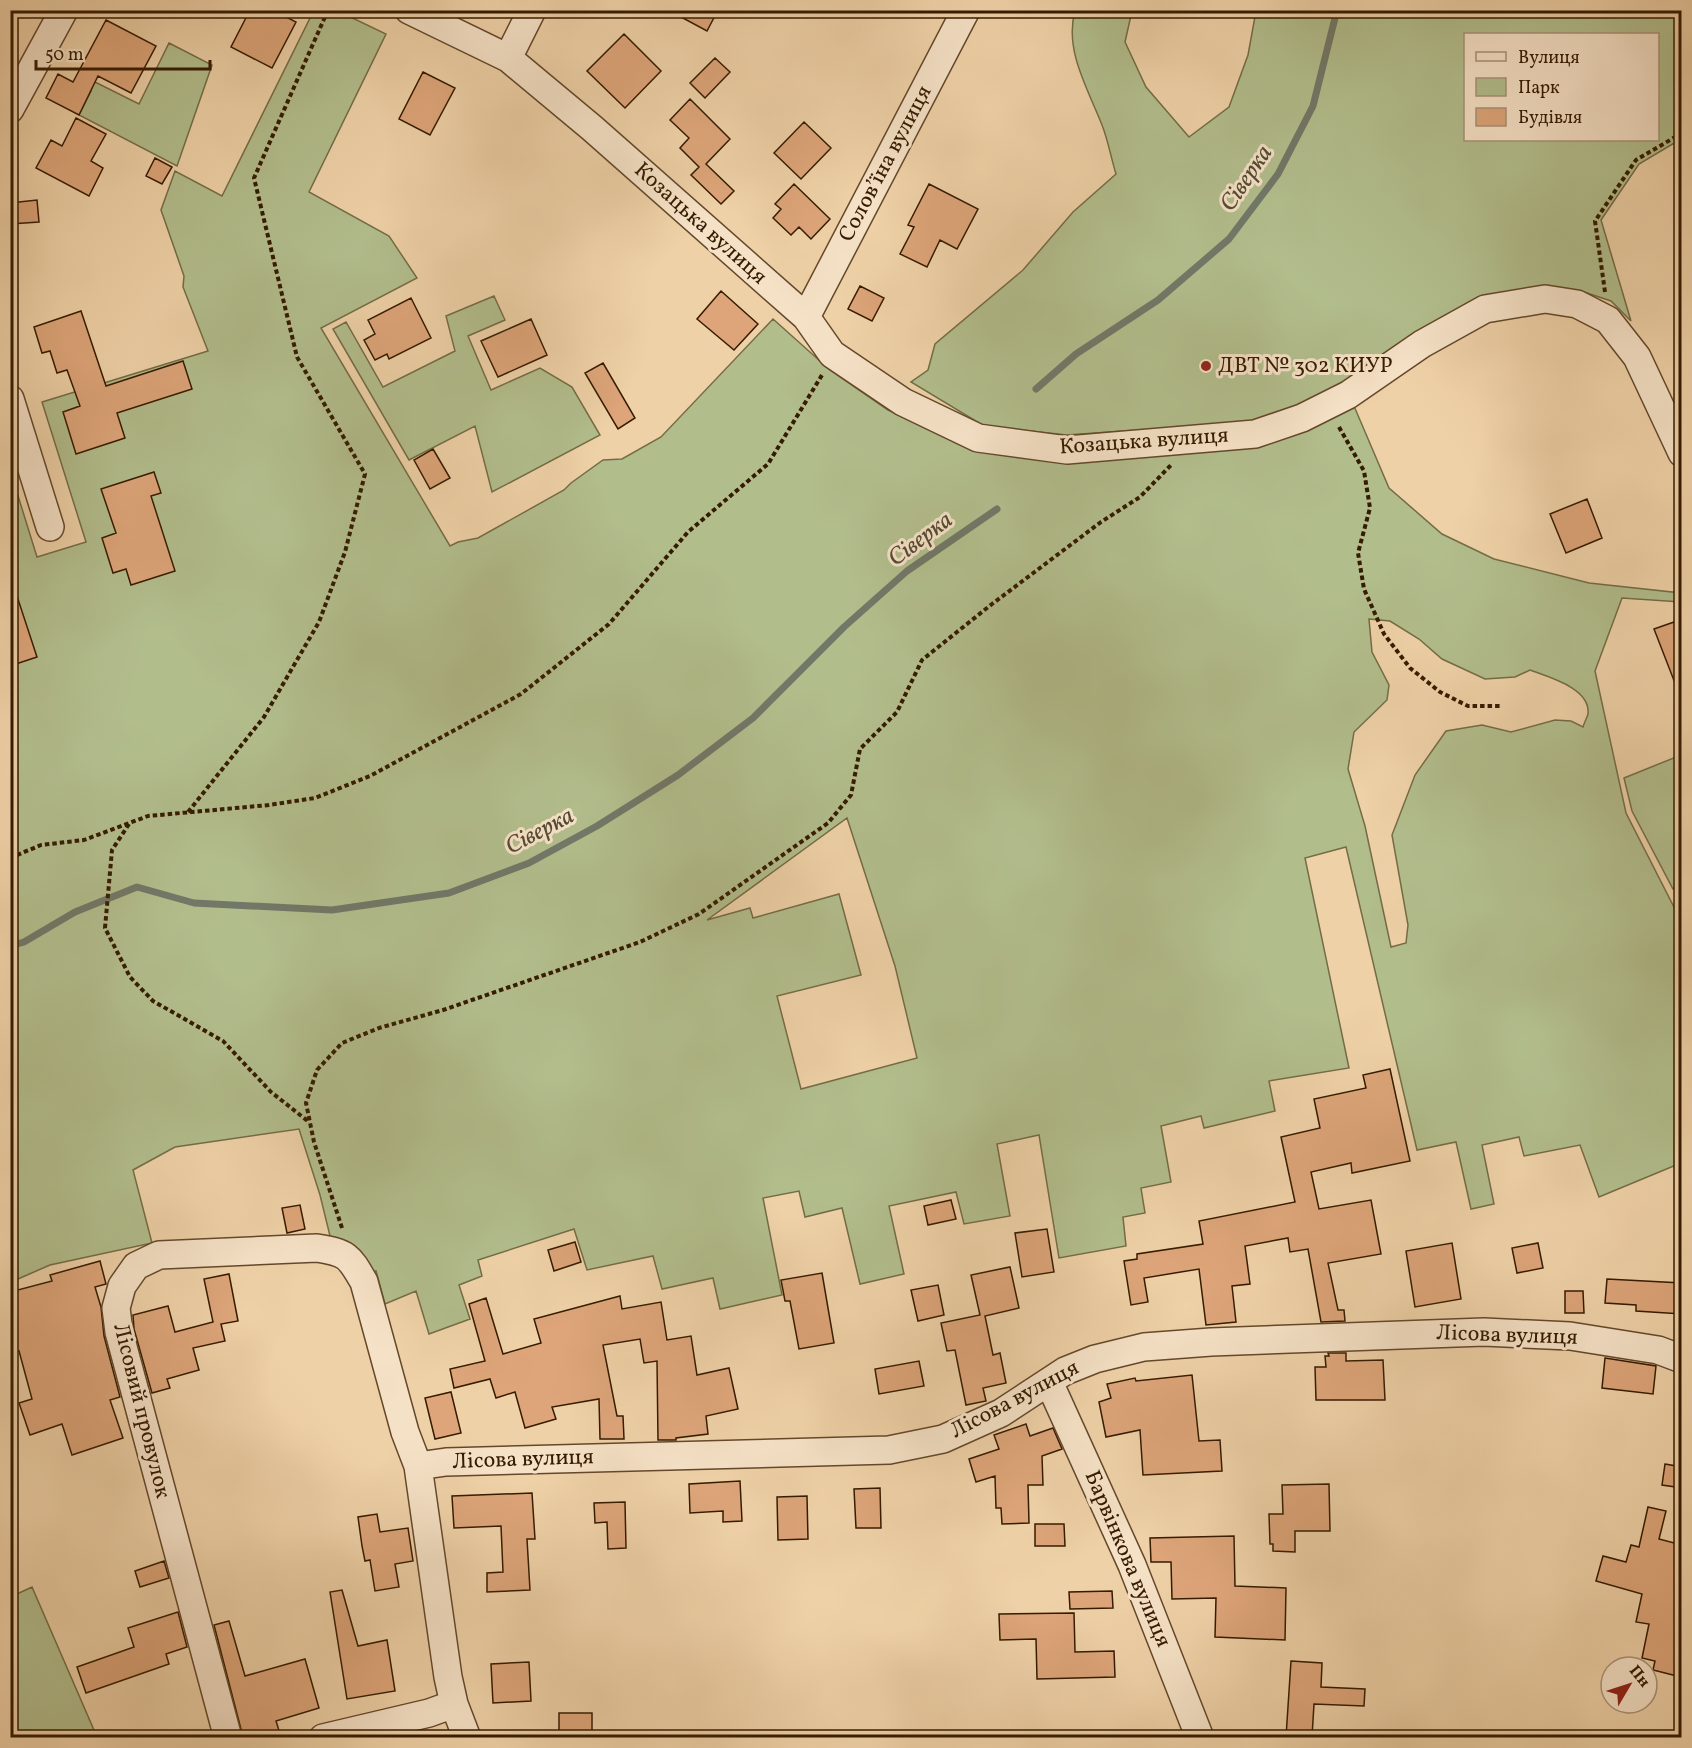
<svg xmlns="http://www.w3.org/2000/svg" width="1692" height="1748" font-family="Vollkorn,serif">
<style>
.green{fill:#b2bd8c;stroke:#746c46;stroke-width:1.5;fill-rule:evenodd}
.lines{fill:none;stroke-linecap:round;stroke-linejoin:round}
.stream{stroke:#727868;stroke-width:7}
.building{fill:#dda579;stroke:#351b00;stroke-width:1.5}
.minor-casing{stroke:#64482a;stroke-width:30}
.path{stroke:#351b00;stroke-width:4;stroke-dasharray:4.5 3;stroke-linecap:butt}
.minor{stroke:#f5e1c6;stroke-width:27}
.poi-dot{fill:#8f2418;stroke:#f5e1c6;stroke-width:2}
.labels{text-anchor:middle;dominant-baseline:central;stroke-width:6;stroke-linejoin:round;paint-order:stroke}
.street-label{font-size:22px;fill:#351b00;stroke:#f5e1c6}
.poi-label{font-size:22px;fill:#351b00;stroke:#f5e1c6;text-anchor:start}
.water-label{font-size:24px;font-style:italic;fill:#534a34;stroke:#f5e1c6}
</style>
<rect width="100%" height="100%" fill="#efd1a7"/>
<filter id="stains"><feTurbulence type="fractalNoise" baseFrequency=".00333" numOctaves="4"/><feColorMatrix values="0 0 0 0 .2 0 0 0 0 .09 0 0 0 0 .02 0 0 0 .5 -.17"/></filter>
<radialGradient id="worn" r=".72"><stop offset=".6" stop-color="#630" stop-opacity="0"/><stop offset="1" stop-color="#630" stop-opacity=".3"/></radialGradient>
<!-- green -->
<path class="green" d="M314,10l24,1 48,23 -77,158 80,44 28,42 -96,50 129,218 8,-4 20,-4 86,-48 7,-7 32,-23 19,-1 39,-22 112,-118 57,51 58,40 86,37 92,11 288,-52 35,82 53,46 52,25 95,24 92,10v9l-59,-4 -27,73 31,142 55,108 1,96 -4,3 4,8 -1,135 -82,34 -19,-52 -56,11 -5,-19 -37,8 12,59 -23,5 -15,-67 -39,8 -71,-303 -41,11 44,210 -80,13 6,30 -71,17 -3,-12 -40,10 10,56 -30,6 4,25 -22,4 3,29 -67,12 -20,-123 -42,9 13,72 -46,8 -8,-32 -67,14 15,68 -44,10 -18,-76 -37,9 -6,-26 -36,7 19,97 -62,14 -7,-31 -51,11 -9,-33 -66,14 -13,-41 -96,31 4,16 -23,9 11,34 -41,15 -13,-43 -31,13 -9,-33 -9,2 -26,-32 -11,-5 -10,-41 -21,-66 -124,18 -42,23 19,73 -102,22 -39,17 -1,-812 27,87 49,-15 -44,-140 166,-51 -25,-64 1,-11 -23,-66 14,-39 47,25zM1369,619l21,2 29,18 23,20 43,20 30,-2 15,-7c18,7 61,18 58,44 -1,4 -4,9 -5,13l-12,-6 -16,-1 -44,12 -29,-7 -36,6 -31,44 -23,60 16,90 -2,18 -15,4 -26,-121 -17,-57 6,-37 33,-32 2,-15 -17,-33zM847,818l48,148 22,92 -116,31 -24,-93 84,-21 -22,-81 -86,24 -3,-10 -43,12z
M1075,11h57l-7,31 21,45 43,50 40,-30 19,-52 8,-44h425v128l-42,25 -38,56 30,101 -20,-20 -27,-9 -41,-5 -222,112 -68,23 -186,13 -83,-9 -73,-44 17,-12 7,-26 88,-74 50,-58 43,-38c-5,-16 -8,-34 -14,-49 -14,-36 -38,-75 -27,-114zM1466,34h192v106h-192z
M169,43l43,22 -35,101 -98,-51 12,-24 -4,-13 52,26z
M494,296l11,24 -37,16 23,54 49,-22 32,19 28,48 -108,57 -17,-66 -66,34 -76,-131 13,-7 37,65 72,-36 -9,-35z
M1681,755v131l-8,3 -41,-78 -8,-33z
M10,1579l7,15 15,-7 65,150h-86z"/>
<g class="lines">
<!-- stream -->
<path class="stream" d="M1036,389l40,-35 82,-54 71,-61 49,-65 35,-68 24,-96
M10,946l14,-4 51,-30 62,-25 57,16 138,7 117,-17 80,-30 68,-37 81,-51 75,-57 91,-91 63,-56 90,-62"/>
</g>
<!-- building -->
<path class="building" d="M250,10h23l23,12 -24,46 -41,-21z
M668,10h50l-11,21z
M106,20l50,26 -25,47 -33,-17 -19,39 -33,-17 12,-24 15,8z
M624,34l37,37 -36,37 -38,-37z
M715,58l15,14 -25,26 -15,-15z
M423,72l32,16 -25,47 -31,-16z
M690,99l40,40 -24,25 28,27 -13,13 -30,-29 8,-8 -19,-19 9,-10 -19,-18z
M76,118l30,16 -15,27 12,7 -14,28 -53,-28 15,-28 11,6z
M804,122l27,26 -30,31 -27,-26z
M155,158l17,9 -10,17 -16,-8z
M794,184l36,35 -19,20 -12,-12 -8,8 -18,-17 8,-9 -6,-5z
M929,184l49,25 -21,40 -17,-9 -13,27 -27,-13 14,-27 -6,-2z
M37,200l2,22 -29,2v-21z
M860,286l24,12 -12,23 -24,-12z
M721,291l37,33 -24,26 -37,-31z
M411,298l20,40 -42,21 -2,-5 -12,6 -11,-20 11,-6 -7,-14z
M81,311l25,75 77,-25 9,28 -75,24 8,25 -49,16 -13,-42 17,-6 -13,-36 -10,3 -7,-22 -8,2 -8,-26z
M531,319l16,36 -49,22 -17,-36z
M603,363l32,55 -17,11 -33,-56z
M433,449l17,29 -20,11 -16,-29z
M154,472l7,21 -10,3 24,75 -44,14 -5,-16 -13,4 -11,-35 14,-5 -15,-44z
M1587,499l15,39 -36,15 -16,-39z
M10,587h4l23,70 -27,9z
M1674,622l8,21 -2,53 -26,-67z
M1390,1069l20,92 -58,12 -1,-10 -40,9 8,37 52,-9 10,54 -53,9 10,47h6l1,11 -24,1 -13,-73 -18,3 -2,-14 -43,8 5,38 -18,2 4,36 -30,3 -7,-56 -55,9 4,24 -17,3 -7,-44 13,-2v-5l66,-10 -4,-23 96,-19 -14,-65 39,-9 -6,-29 52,-11 -3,-13z
M951,1200l5,19 -28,6 -4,-19z
M300,1205l5,24 -18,4 -5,-25z
M1047,1229l7,43 -32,5 -7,-44z
M575,1242l6,20 -27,9 -6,-21z
M1452,1243l9,56 -46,8 -9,-56z
M1538,1243l5,25 -26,5 -5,-25z
M100,1261l6,23 -11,3 6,20 3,29 16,61 -10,3 13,38 -51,17 -10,-31 -32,11 -11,-32 13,-4 -13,-48 -4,1 -5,-15v-45l42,-11 -2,-6z
M1010,1267l9,41 -34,8 8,39 7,-2 6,30 -23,5 3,13 -20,4 -11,-55 -8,1 -6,-28 39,-8 -9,-40z
M822,1273l12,70 -35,6 -9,-48h-5l-4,-21z
M229,1274l9,47 -17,3 4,17 -32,7 6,22 -32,9 3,9 -18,5 -18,-64 -1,-14 35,-9 7,26 38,-10 -9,-43z
M1607,1279l75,4v31l-46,-3v-6l-31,-2z
M938,1285l6,30 -26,6 -7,-31z
M1565,1291h18l1,22h-19z
M620,1296l2,13 39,-7 6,38 24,-4 6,39 32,-7 9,41 -32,7 2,18 -32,4v2h-18l-1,-79 -13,2 -4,-24 -37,6 14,71h6l1,23h-24l-1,-40 -47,8 4,12 -31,9 -10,-36 -19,6 -6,-19 -36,9 -4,-19 35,-8 -16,-57 17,-6 17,56 38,-11 -7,-24z
M1328,1353h18v8l37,-1 2,40h-69l-1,-33h11l-1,-11h4z
M1605,1358l51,8 -3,28 -51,-6z
M919,1361l5,25 -45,8 -4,-25z
M1192,1375l7,66 21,-1 2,31 -79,4 -3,-45 -34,7 -7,-35 12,-4 -4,-14 28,-6 1,3z
M451,1392l10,41 -26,6 -10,-41z
M1026,1424l4,12 23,-8 9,21 -20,7 1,29h-15l1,38 -27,1 -1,-16h-5l-1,-32 -19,6 -7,-23 30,-10 -5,-14z
M1665,1464l17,3v21l-20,-3z
M740,1481l2,40 -19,1v-11l-33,2 -1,-29z
M1329,1484l1,47h-35v21l-22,-1v-7h-3l-1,-30h14l-1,-29z
M880,1488l1,40h-25l-2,-39z
M532,1493l3,46h-8l3,51 -43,2v-19l16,-1 -2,-46 -47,2 -2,-32z
M807,1496l1,43 -30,1 -1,-43z
M625,1502l1,46 -18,1 -1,-27 -12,1 -1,-20z
M1648,1507l18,4 -7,28 23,6v80l-4,18 4,1v9l-5,23 -24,-6 2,-9 -13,-3 7,-34 -13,-2 6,-28 -46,-13 7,-25 23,6 5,-17 8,2z
M377,1514l3,18 28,-4 5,33 -18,3 4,23 -24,4 -5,-31 -5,1 -3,-15 -4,-29z
M1035,1524h29l1,22h-30z
M1234,1536l1,50 51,2 -1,52 -70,-3 1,-39 -44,1 -1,-37h-20l-1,-24z
M164,1561l5,17 -29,9 -5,-16z
M342,1590l16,56 29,-6 8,51 -48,8 -17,-107z
M1112,1591l1,17 -43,1 -1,-17z
M178,1612l9,35 -21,7 3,10 -83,29 -9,-26 57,-20 -6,-19z
M1074,1613l1,39 39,-1 1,26 -78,2 -1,-40 -36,1 -1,-26z
M229,1621l16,55 60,-17 14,49 -43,13 5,16h-38l-29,-112z
M1291,1661l31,2 -1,24 44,2 -1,17 -50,-2 -2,33h-26z
M529,1662l2,39 -38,2 -2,-39z
M559,1713h33v24h-19v-2h-14z"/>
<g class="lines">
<!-- minor casing -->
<g class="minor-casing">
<path id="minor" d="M409,10l99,48 84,70 214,189 26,37 71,48 75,36 89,12 188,-16 47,-16 46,-23 74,-51 63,-35 60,-10 32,5 31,16 29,37 45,96
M508,58l24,-48
M10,109l54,-99
M806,317l160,-307
M10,399l40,128
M1049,1382l83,183 68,173
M418,1466l28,-4 443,-12 54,-11 58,-26 64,-42 30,-12 49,-12 67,-5 273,-10 86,4 88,14 24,9
M228,1738l-109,-406 -3,-24 6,-22 14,-20 23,-11 158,-7c31,5 32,8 47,34l41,150 13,34 30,211 6,27 13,34
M323,1738l106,-25 25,-9"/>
</g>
<!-- path -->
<path class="path" d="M1605,292l-10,-71 41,-61 46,-27
M1339,427l25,44 6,37 -12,45 6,36 20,45 26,34 30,24 28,14h34
M188,812l76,-95 55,-95 26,-70 20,-78 -68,-117 -43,-179 74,-168
M129,824l-17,26 -7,78 25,49 23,24 70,40 48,51 38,30
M10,858l31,-13 43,-5 64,-24 121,-11 46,-7 55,-22 151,-82 88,-70 79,-92 80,-68 54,-89
M342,1228l-28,-86 -8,-39 11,-33 25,-27 37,-15 64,-18 197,-68 59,-28 129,-91 23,-28 9,-46 37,-37 25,-52 70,-56 109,-82 39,-25 31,-32"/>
<!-- minor -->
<use href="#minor" class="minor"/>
</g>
<!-- markers -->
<circle class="poi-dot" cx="1206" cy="366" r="6"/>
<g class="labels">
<!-- street labels -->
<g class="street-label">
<text transform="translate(886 164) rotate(-62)">Соловʼїна вулиця</text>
<text transform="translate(700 224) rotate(42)">Козацька вулиця</text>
<text transform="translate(1144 442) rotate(-4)">Козацька вулиця</text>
<text transform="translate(1507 1336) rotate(2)">Лісова вулиця</text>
<text transform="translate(1015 1400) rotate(-28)">Лісова вулиця</text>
<text transform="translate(141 1411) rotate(76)">Лісовий провулок</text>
<text transform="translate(523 1460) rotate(-2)">Лісова вулиця</text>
<text transform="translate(1127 1559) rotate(67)">Барвінкова вулиця</text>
</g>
<!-- poi labels -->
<g class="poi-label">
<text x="1218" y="366">ДВТ № 302 КИУР</text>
</g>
<!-- water labels -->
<g class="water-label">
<text transform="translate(1247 179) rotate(-56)">Сіверка</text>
<text transform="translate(921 540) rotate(-37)">Сіверка</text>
<text transform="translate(540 832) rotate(-28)">Сіверка</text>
</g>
</g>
<!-- margin -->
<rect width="1692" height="1748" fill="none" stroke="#efd1a7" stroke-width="36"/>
<rect x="12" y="12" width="1668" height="1724" fill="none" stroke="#351b00" stroke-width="3"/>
<rect x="18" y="18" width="1656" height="1712" fill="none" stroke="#351b00" stroke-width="1.5"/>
<!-- legend -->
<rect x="1464" y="33" width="195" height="108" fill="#f5e1c6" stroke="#a89277" stroke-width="1.5"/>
<rect x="1476" y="52" width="30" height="9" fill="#f5e1c6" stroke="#a89277" stroke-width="1.5"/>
<text x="1518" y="63" font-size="18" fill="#351b00">Вулиця</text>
<rect x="1476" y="78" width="30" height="18" fill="#b2bd8c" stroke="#a89277" stroke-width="1.5"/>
<text x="1518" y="93" font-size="18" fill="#351b00">Парк</text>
<rect x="1476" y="108" width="30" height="18" fill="#dda579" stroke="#a89277" stroke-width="1.5"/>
<text x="1518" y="123" font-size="18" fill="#351b00">Будівля</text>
<!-- north arrow -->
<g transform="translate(1629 1685) rotate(51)"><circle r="28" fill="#f5e1c6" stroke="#a89277" stroke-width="1.5"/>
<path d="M0-4.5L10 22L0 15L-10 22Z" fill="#8f2418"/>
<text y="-9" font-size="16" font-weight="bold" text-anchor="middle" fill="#351b00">Пн</text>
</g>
<!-- scale -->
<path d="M36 60v9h174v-9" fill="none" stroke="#351b00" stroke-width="3"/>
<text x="45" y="60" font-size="18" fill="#351b00" stroke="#f5e1c6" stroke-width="4.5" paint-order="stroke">50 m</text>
<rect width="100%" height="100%" filter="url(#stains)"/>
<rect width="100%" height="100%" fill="url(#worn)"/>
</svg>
